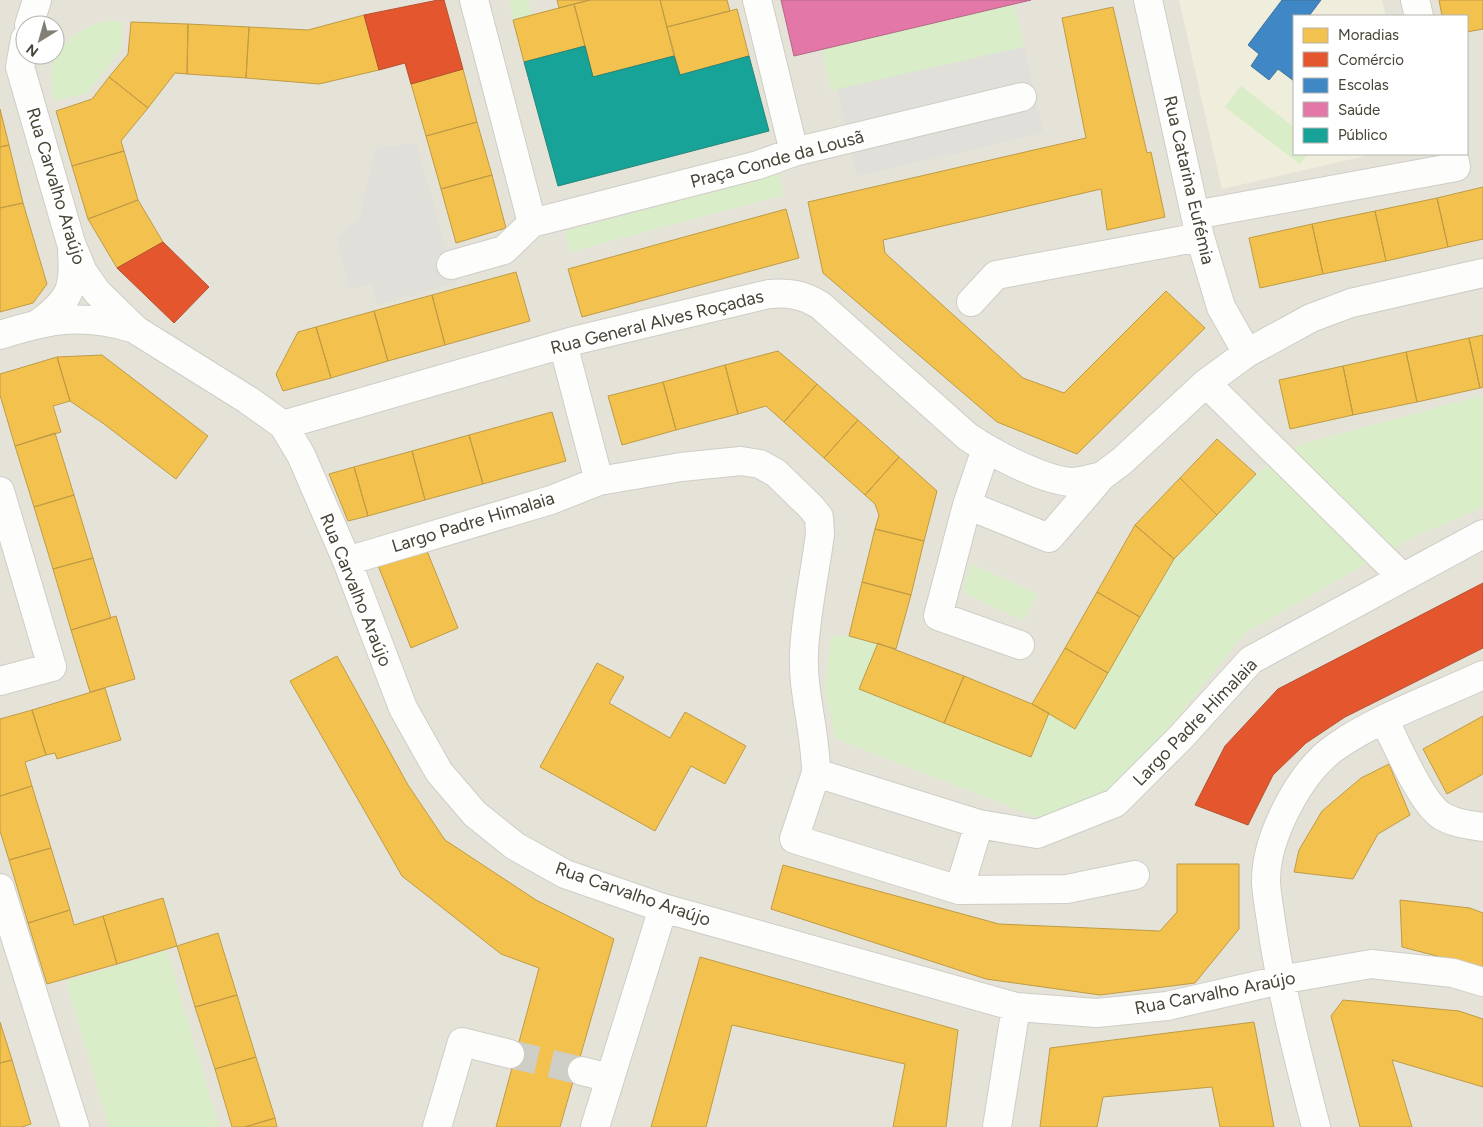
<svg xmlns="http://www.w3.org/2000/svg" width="1483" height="1127" font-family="Figtree,sans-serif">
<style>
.residential{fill:#e5e3d7;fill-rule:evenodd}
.education{fill:#efeddb}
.green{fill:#d8edc8}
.parking{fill:#e0dfd9}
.homes{fill:#f2c14e;stroke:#bf9b46}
.shops{fill:#e4572e;stroke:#b55130}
.schools{fill:#3f88c5;stroke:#41739a}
.health{fill:#e377a8;stroke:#b46786}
.public{fill:#17a398;stroke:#25867a}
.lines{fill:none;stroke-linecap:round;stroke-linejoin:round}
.street-tunnel{stroke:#cecdc6;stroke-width:28;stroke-dasharray:28 14;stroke-linecap:butt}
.street-casing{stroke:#cecdc7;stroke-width:30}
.street{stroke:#fdfdfc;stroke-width:28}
.labels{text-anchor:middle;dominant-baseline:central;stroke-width:5;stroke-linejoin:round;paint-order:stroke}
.street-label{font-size:18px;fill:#474335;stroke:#fff}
</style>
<rect width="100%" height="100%" fill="#f0f0ea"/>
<!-- residential -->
<path class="residential" d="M0,0h1483v1127h-1483zM1294,16h173v138h-173zM25,25h30v30h-30z"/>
<!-- education -->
<path class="education" d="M1179,0h203l4,16h-92v138h80l-152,35z"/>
<!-- green -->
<path class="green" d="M509,0h19l4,15 -19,5z
M1014,4l10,43 -193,44 -9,-42z
M105,21l18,1 -1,26 -35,46 -33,6c-1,-7 -3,-16 -3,-23 1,-29 28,-50 54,-56z
M1241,86l53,41v27h14l-8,10 -75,-57z
M779,174l5,21 -214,57 -5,-21z
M1483,395v112l-73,32 -165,94 -86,107 -50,52 -70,26 -203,-79 -11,-48 6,-55h18l29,7 -18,46 171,68 18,-44 26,15 99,-169 82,-85 43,-29z
M971,564l66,30 -13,27 -62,-29z
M167,951l52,176h-110l-43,-146z"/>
<!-- parking -->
<path class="parking" d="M1024,47l20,86 -187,43 -20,-87z
M416,143l40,140 -79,22 -6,-21 -21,5 -14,-53 24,-18 15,-70z"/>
<!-- homes -->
<path class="homes" d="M557,0h33l-31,8z
M590,0h70l14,56 -81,21 -19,-73z
M660,0h67l3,11 -63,16z
M1439,0h44v29l-16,3v-16h-25z
M574,4l11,42 -61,16 -11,-42z
M1113,7l34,146 4,-1 14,65 -58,13 -6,-41 -218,51 2,13 138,125 41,15 102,-102 39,37 -128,126 -80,-32 -174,-149 -15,-71 278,-64 -24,-120z
M737,9l12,47 -69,19 -13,-48z
M364,15l15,55 -60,14 -73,-6 3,-51 59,3z
M131,22l57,2 -1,50 -12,-1 -27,35 -39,-31 19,-23z
M188,24l61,3 -3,51 -59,-4z
M463,69l14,53 -51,14 -15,-52z
M109,77l39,31 -27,33 3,10 -52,15 -16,-55 36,-12z
M0,109l9,36 -9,2z
M477,122l15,53 -51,14 -15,-53z
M9,145l14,58 -23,5v-61z
M124,151l14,49 -50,19 -16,-53z
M492,175l14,53 -50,15 -15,-54z
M1483,187v52l-35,8 -11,-49z
M1437,198l11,49 -62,14 -11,-50z
M138,200l25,42 -46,26 -29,-49z
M23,203l24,81 -14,19 -33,9v-104z
M786,209l13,49 -217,59 -14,-48z
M1375,211l11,50 -63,13 -11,-50z
M1312,224l11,50 -63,14 -11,-50z
M516,272l14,49 -85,24 -13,-50z
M432,295l13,50 -57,16 -14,-50z
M374,311l14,50 -57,17 -15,-51z
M316,327l15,51 -48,13 -7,-17 22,-42z
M1483,335v52l-3,1 -11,-50z
M1469,338l11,50 -63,14 -11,-50z
M778,351l39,33 -33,38 -18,-16 -28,8 -13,-49z
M1406,352l11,50 -64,13 -10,-49z
M102,355l106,81 -32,43 -72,-55 -34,-23 -13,-44z
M57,357l13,44 -17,5 8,26 -46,14 -15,-51v-21z
M725,365l13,49 -62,16 -13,-48z
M1343,366l10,49 -63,14 -11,-49z
M663,382l13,48 -54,15 -14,-49z
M817,384l41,36 -34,38 -40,-36z
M552,412l14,49 -83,23 -14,-49z
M858,420l41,37 -34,38 -41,-37z
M55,433l19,62 -40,12 -19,-61z
M469,435l14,49 -58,16 -13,-49z
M1217,439l39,35 -39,41 -37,-37z
M412,451l13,49 -57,16 -14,-49z
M899,457l38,34 -13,50 -49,-12 4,-14 -4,-11 -10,-9z
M354,467l14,49 -20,5 -19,-47z
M1180,478l37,37 -43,44 -39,-34z
M74,495l19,63 -40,11 -19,-62z
M1135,525l39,34 -34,58 -43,-25z
M875,529l49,12 -13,54 -49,-13z
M425,546l33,82 -47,20 -34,-85z
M93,558l18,60 -40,12 -18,-61z
M862,582l49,13 -15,54 -47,-13z
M1097,592l43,25 -32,56 -43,-25z
M116,616l19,63 -45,13 -19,-62z
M878,643l86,33 -20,47 -85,-34z
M1065,648l43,25 -33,56 -43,-25z
M337,656l71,129 37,55 91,60 78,39 -54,188h-64l43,-159 -38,-14 -99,-78 -112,-195z
M597,663l27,14 -15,26 61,35 15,-26 61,34 -21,38 -34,-18 -36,65 -115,-64z
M964,676l68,28 17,9 -18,44 -87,-34z
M105,688l16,52 -64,19 -2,-6 -9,2 -14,-45z
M32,710l14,45 -21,7 7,24 -32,10v-77z
M1483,716v58l-36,20 -24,-45z
M1389,764l21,51 -32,19 -25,45 -59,-7 5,-22 23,-39 39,-33z
M32,786l19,62 -42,12 -9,-29v-35z
M51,848l19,62 -42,13 -19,-63z
M1177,864h62v65l-44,54 -95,12 -114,-16 -215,-70 12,-44 216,59 161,7 17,-19z
M163,898l14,48 -60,18 -14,-48z
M1400,900l70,8 13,5v55l-81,-21z
M70,910l4,15 29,-9 14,48 -70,20 -19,-61z
M218,933l19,62 -42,12 -18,-61z
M700,957l258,73 -12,97h-53l12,-63 -173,-39 -26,102h-55z
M237,995l19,62 -41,12 -20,-62z
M1343,1000l116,11 24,8v68l-91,-27 20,67h-52l-29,-111z
M0,1022l12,38 -12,3z
M1254,1022l20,105h-54l-8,-40 -109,10 -6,30h-57l10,-79z
M256,1057l19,61 -30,9h-13l-17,-58z
M12,1060l19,64 -9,3h-22v-64z
M275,1118l2,9h-32z"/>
<!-- shops -->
<path class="shops" d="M438,0h6l19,69 -52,15 -6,-21 -26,7 -15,-55z
M163,242l46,45 -35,36 -57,-55z
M1483,583v65l-138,69 -39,26 -33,32 -25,50 -53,-20 30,-59 53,-57z"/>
<!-- schools -->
<path class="schools" d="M1282,0h39l-12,16h-15v65l-16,-12 -9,11 -18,-14 8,-12 -11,-9z"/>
<!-- health -->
<path class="health" d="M781,0h250l-237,56z"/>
<!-- public -->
<path class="public" d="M585,46l8,31 81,-21 6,19 69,-19 20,75 -211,55 -34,-124z"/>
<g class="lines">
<!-- street-tunnel -->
<path class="street-tunnel" d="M510,1054l72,17"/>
<!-- street casing -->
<g class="street-casing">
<path id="street" d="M757,0l37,152
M1148,0l52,237 21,70 26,46
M1415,0l4,16
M29,25l8,-25
M25,39l-5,28 51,176 12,29 14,20 39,38 112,70 35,25 18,30 46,106 56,147 36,64 36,42 40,32 50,28 98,34 353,99 81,6 70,-7 113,-26 91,-16 82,9 30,9
M1195,215l261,-48 -3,-13
M532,223l226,-58 36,-13 228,-55
M451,265l53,-15 28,-27 -58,-223
M971,302l25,-27 204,-38
M40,322c30,-22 35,-34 32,-71
M0,335c50,-16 82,-22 132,-7
M563,344l36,137
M1206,383l196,194
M283,425l294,-85 192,-46c20,-2 34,1 51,11l148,132c24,16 74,43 103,45 10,0 21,-4 31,-6
M0,491l52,176 -52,14
M967,505l19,-56
M347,561l204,-61 48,-19 82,-14 60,-6 19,3 16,9 35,34 8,10 1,17c-5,39 -14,78 -16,118 -2,41 12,80 12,121l163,51 58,10 78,-31 66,-66 70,-77 232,-126
M1020,645l-82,-29 29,-111 82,33 53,-62 20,-15 84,-78 41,-30 64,-35 40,-15 132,-30
M1384,720c13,24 35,78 55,94 12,9 30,11 44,13
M816,773l-22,66 165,51
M979,824l-20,66 108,-1 68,-14
M0,888l75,239
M582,1071l28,7
M437,1127l25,-85 48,12
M595,1127l68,-219
M997,1127l19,-120
M1316,1127c-17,-66 -34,-132 -44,-199 -2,-15 -5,-30 -6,-45 -1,-45 34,-112 71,-137 40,-28 101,-50 146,-71"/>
</g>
<!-- street -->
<use href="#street" class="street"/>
</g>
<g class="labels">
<!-- street labels -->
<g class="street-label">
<text transform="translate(777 159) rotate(-15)">Praça Conde da Lousã</text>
<text transform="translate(1189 180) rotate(77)">Rua Catarina Eufémia</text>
<text transform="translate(56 186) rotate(73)">Rua Carvalho Araújo</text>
<text transform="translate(657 322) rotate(-14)">Rua General Alves Roçadas</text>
<text transform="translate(473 522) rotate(-17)">Largo Padre Himalaia</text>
<text transform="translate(356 590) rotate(68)">Rua Carvalho Araújo</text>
<text transform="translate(1195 722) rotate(-46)">Largo Padre Himalaia</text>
<text transform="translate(633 894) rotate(19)">Rua Carvalho Araújo</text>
<text transform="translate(1215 993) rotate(-11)">Rua Carvalho Araújo</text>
</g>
</g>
<!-- legend -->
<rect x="1293" y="15" width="175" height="140" fill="#ffffff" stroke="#b5b4ae"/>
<rect x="1303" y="28" width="25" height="15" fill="#f2c14e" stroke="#b5b4ae"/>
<text x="1338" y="40" font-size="15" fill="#474335">Moradias</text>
<rect x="1303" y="52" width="25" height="15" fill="#e4572e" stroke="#b5b4ae"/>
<text x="1338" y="65" font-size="15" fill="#474335">Comércio</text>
<rect x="1303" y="78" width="25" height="15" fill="#3f88c5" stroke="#b5b4ae"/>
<text x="1338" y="90" font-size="15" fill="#474335">Escolas</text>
<rect x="1303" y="102" width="25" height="15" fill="#e377a8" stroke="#b5b4ae"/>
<text x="1338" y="115" font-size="15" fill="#474335">Saúde</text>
<rect x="1303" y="128" width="25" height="15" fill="#17a398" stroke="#b5b4ae"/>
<text x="1338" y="140" font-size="15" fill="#474335">Público</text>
<!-- north arrow -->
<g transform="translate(40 40) rotate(217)"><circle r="24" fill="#ffffff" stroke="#b5b4ae"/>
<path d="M0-4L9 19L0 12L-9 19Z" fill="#828074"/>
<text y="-8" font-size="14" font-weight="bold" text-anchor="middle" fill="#474335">N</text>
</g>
</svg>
